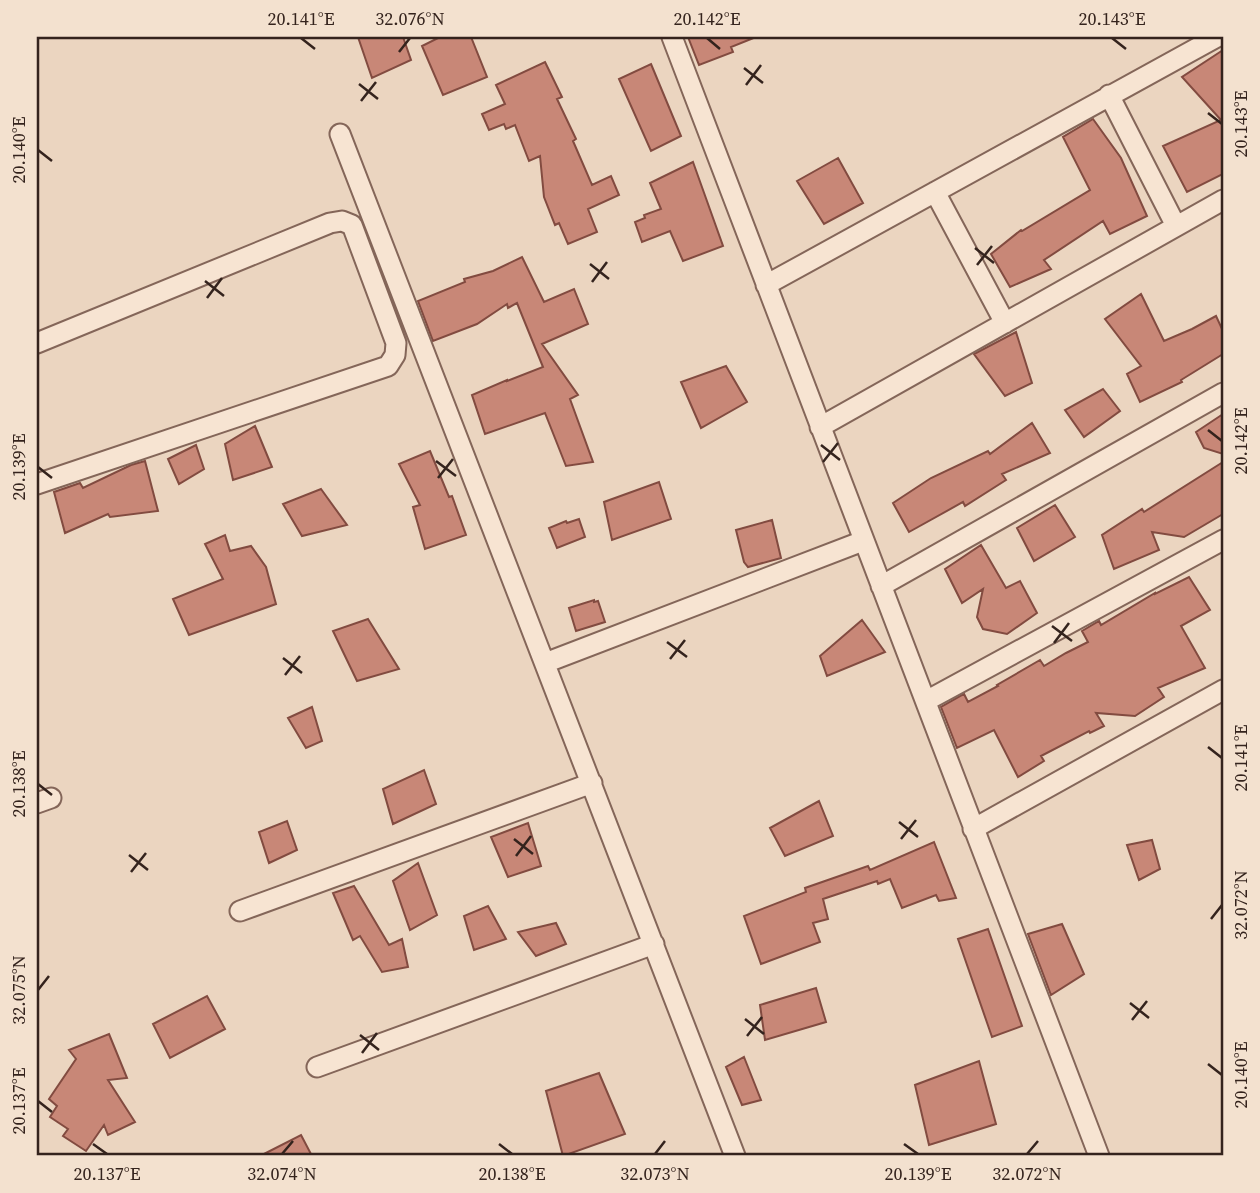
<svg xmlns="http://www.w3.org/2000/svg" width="1260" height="1193" font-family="'Source Serif 4',serif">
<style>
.building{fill:#c88777;stroke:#824b40;stroke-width:2}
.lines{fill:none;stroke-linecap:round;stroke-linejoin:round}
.street-casing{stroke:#846659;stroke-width:23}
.street{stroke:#f7e4d2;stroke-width:19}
.ticks{fill:none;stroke:#34231d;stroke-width:2.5}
.neatline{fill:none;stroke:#34231d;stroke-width:2.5}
.ticks-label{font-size:18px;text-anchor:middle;fill:#34231d}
</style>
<rect width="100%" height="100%" fill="#ebd5c0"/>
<!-- building -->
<path class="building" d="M358,37h45l8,23 -39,18z
M440,37h31l16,40 -44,18 -21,-49z
M688,37h68l-25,10 2,5 -34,13z
M1223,50v124l-36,18 -24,-46 58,-26 -39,-43z
M545,62l17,35 -5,2 19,40 -3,2 19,44 19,-9 8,19 -31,14 9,23 -29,12 -9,-21 -4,2 -11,-28 -4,-41 -11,5 -14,-36 -9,4 -2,-5 -15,6 -7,-16 23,-10 -9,-19z
M651,64l30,72 -30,15 -32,-72z
M1093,119l28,39 26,58 -37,18 -7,-13 -59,39 7,9 -41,18 -19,-33 30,-24 1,1 68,-41 -27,-53z
M838,158l25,45 -39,21 -27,-43z
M693,162l30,84 -40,15 -13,-30 -28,11 -7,-20 10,-4 -1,-3 17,-6 -11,-26z
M522,257l22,45 30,-13 14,35 -46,20 36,51 -8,4 23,63 -27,4 -21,-53 -60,21 -13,-39 35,-15v1l36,-14 -26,-64 -9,5 -1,-4 -30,20 -44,17 -15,-40 47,-19 -1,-3 29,-8z
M1141,294l23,47 28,-12 24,-13 7,15v23l-42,26 1,2 -42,20 -13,-28 14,-8 -36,-47z
M1016,332l16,51 -27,13 -31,-42z
M726,366l21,36 -46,26 -20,-46z
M1103,389l17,22 -36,26 -19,-27z
M1223,414v40l-19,-6 -8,-16z
M1032,423l18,30 -48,21 4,6 -41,26 -2,-4 -54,30 -16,-29 38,-25 57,-27 2,3z
M255,426l17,41 -39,13 -8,-36z
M196,445l8,24 -25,15 -11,-25z
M430,451l19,46 3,-1 14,39 -41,14 -12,-42 7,-2 -21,-41z
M145,461l13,50 -48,6 -2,-3 -43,19 -11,-41 26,-9 3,5 48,-23z
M1223,462v52l-39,23 -32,-5 7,18 -45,19 -12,-34 40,-26 2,3z
M659,482l12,37 -59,21 -8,-38z
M321,489l26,36 -45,11 -19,-32z
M1055,505l20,32 -41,24 -17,-33z
M579,519l6,18 -28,11 -8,-20 17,-7 1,2z
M772,520l9,38 -33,9 -4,-5 -8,-32z
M225,535l5,16 21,-5 15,21 10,37 -87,31 -16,-36 50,-20 -18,-35z
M981,545l25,43 14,-7 17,32 -30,21 -24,-5 -6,-12 6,-28 -21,14 -17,-34z
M1189,577l21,33 -29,16 24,42 -47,20 6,9 -29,19 -39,-3 8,13 -14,7 -1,-2 -48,25 3,5 -26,16 -24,-47 -37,18 -16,-41 23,-13 4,8 30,-16 -1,-1 43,-25 4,6 22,-13 22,-11 -6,-11 17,-10 2,4 54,-32v1z
M594,600v2l4,-1 7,21 -29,9 -7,-23z
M368,619l31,50 -42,12 -24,-50z
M862,620l23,32 -58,24 -7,-20z
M312,707l10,34 -16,7 -18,-30z
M424,770l12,34 -43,20 -10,-35z
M819,801l14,35 -48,20 -15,-28z
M287,821l10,29 -28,13 -10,-31z
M528,823l13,43 -33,11 -17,-40z
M1152,840l8,29 -21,11 -12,-35z
M934,842l22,56 -17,3 -3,-6 -34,13 -12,-29 -12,5 -1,-3 -54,18 5,20 -15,4 7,19 -59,22 -17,-48 62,-24 -1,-4 63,-22 2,4z
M418,863l19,52 -27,15 -17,-49z
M354,886l35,59 13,-6 6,28 -26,5 -22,-36 -7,4 -20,-47z
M488,906l18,33 -32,11 -10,-34z
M556,923l10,21 -30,12 -18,-24z
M1062,924l22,50 -33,21 -23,-61z
M988,929l34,97 -30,11 -34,-98z
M816,988l10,34 -61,18 -5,-35z
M207,996l18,33 -55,29 -17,-34z
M109,1034l18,44 -19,2 27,42 -27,13 -4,-10 -18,26 -23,-15 5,-7 -18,-12 7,-11 -8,-7 27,-40 -7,-9z
M744,1057l17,43 -19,5 -16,-38z
M979,1061l17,63 -67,21 -14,-60z
M599,1073l26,61 -62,22 -17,-65z
M301,1135l11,21h-52z"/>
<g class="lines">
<!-- street casing -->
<g class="street-casing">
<path id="street" d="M672,37l427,1119
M1109,95l67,131
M340,134l395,1022
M935,192l70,131
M766,285l451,-248
M37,343l293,-120 12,-2 10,4 44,118 -1,12 -7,11 -351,118
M820,427l403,-227
M881,586l342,-193
M545,663l318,-122
M926,701l297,-161
M37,803l14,-5
M973,829l250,-139
M240,911l352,-128
M317,1067l337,-123"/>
</g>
<!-- street -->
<use href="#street" class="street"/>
</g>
<!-- ticks -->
<path class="ticks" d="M301,38l14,11M707,38l13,11M1112,38l14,11M399,52l11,-14M744,68l19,15M359,84l19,15M746,85l15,-20M361,101l15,-19M1208,113l14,11M38,150l14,11M975,248l19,15M590,264l19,15M977,265l15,-19M205,281l19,15M592,282l15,-20M207,298l15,-20M1208,430l14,11M821,445l19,15M436,461l20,15M823,462l15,-19M38,467l14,11M438,478l15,-19M1052,626l20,15M667,642l20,15M1054,643l15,-20M283,658l19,15M670,659l15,-19M285,675l15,-19M1208,747l14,11M38,784l14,11M899,822l19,15M514,839l19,15M901,839l15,-19M129,855l19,15M516,856l15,-20M131,872l15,-19M1211,919l11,-14M38,990l11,-14M1130,1003l19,15M745,1019l19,15M1132,1020l15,-19M360,1035l19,15M747,1036l15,-19M362,1053l15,-20M1208,1064l14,11M38,1101l14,11M93,1144l14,10M499,1144l13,10M904,1144l14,10M282,1154l11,-13M655,1154l10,-13M1027,1154l11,-13"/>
<!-- border -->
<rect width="1260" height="1193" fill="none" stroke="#f3e1cf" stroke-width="77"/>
<rect x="38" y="38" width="1184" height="1116" class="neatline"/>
<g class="ticks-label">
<text x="301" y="25">20.141°E</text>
<text x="410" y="25">32.076°N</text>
<text x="707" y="25">20.142°E</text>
<text x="1112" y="25">20.143°E</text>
<text transform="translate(1241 124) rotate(-90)" y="6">20.143°E</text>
<text transform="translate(19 150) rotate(-90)" y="6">20.140°E</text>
<text transform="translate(1241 441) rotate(-90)" y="6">20.142°E</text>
<text transform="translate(19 467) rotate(-90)" y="6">20.139°E</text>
<text transform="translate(1241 758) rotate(-90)" y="6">20.141°E</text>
<text transform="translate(19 784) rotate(-90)" y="6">20.138°E</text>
<text transform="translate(1241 905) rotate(-90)" y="6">32.072°N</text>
<text transform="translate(19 990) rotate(-90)" y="6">32.075°N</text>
<text transform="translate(1241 1075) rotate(-90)" y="6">20.140°E</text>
<text transform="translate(19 1101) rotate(-90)" y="6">20.137°E</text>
<text x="107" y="1180">20.137°E</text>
<text x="282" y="1180">32.074°N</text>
<text x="512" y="1180">20.138°E</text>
<text x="655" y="1180">32.073°N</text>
<text x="918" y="1180">20.139°E</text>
<text x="1027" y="1180">32.072°N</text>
</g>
</svg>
